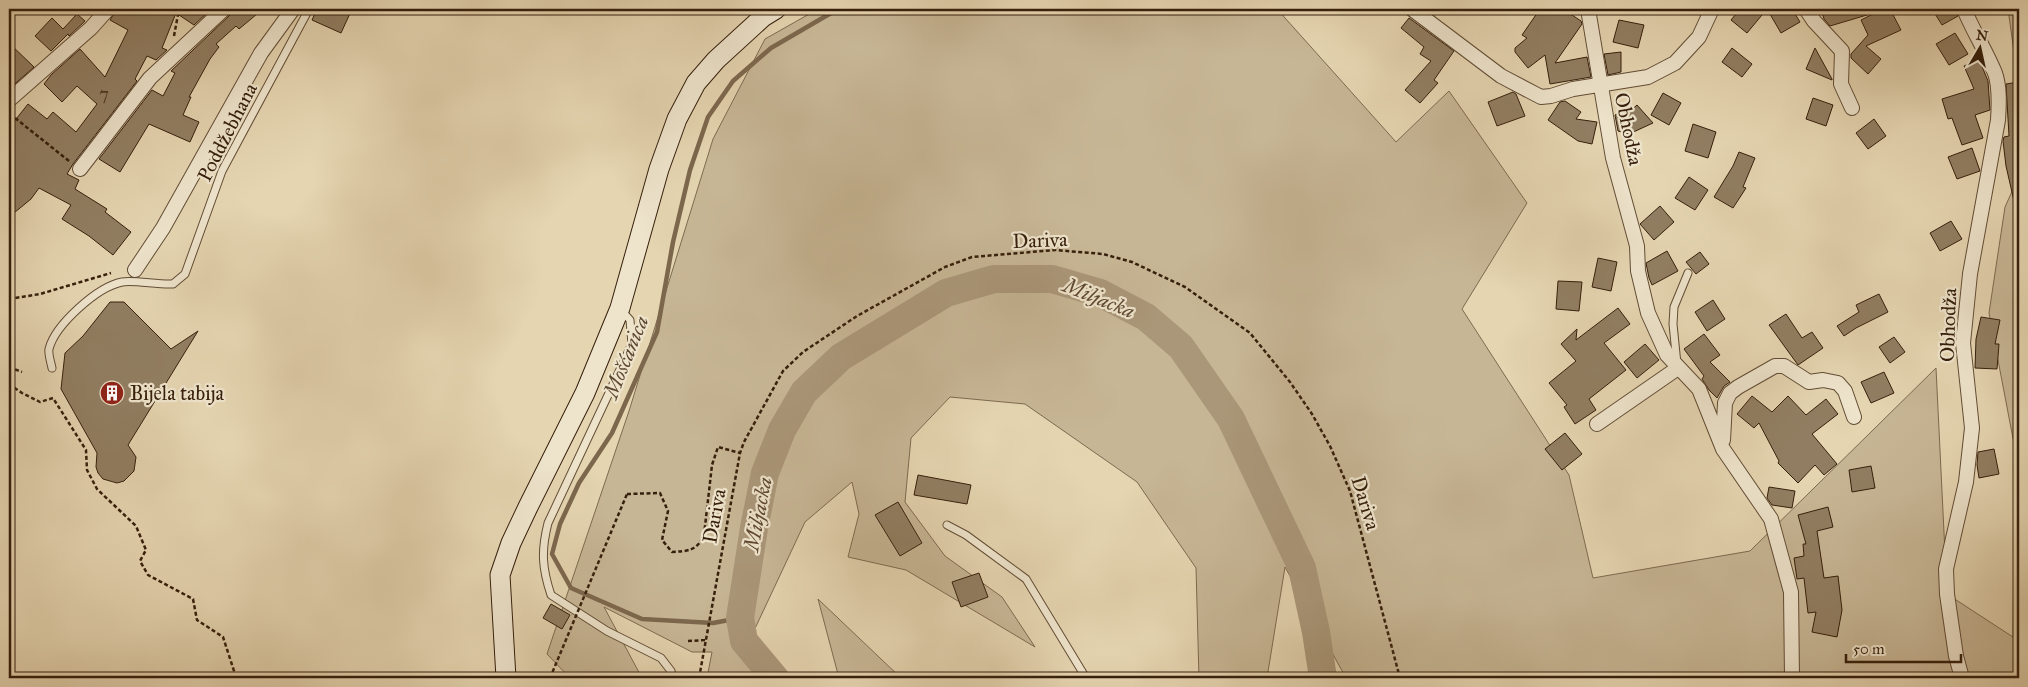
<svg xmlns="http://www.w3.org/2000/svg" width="2028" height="687" font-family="'IM FELL Great Primer',serif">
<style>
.green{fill:#c7b695;stroke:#7e6a50}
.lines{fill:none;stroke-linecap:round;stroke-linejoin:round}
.stream{stroke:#7c674d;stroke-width:4.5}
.river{stroke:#aa9779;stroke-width:28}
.building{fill:#917e62;stroke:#361f0c}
.service-casing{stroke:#624c35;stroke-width:9}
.minor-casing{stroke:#624c35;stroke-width:16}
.secondary-casing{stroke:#361f0c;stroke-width:21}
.path{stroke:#361f0c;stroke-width:2.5;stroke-dasharray:4 2.5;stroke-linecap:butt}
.service{stroke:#eee4cc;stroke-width:7}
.minor{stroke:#eee4cc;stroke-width:14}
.secondary{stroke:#eee4cc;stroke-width:19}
.path-bridge{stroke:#361f0c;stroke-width:2.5;stroke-dasharray:4 2.5;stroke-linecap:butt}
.labels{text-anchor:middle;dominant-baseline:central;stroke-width:4.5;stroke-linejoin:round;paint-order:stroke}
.number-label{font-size:18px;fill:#4d3722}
.street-label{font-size:20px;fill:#361f0c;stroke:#eee4cc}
.poi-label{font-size:20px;fill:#361f0c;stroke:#eee4cc;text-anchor:start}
.water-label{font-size:21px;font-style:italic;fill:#5f4932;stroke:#eee4cc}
</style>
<rect width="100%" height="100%" fill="#e5d5b1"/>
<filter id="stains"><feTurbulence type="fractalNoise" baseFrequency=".004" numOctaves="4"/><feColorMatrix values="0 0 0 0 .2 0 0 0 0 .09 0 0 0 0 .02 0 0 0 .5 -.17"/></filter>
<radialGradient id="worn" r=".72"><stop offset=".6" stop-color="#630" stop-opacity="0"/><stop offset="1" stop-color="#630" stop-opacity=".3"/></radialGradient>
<!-- green -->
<path class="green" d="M818,9h459l119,133 53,-51 78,112 -65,106 107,166 24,103 157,-27 186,-183 11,226 66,43 2,-188 -26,-136 16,-106 14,-31v502h-673l-61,-111 -18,111h-68l-3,-110 -59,-86 -112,-78 -75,-7 -39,41 -6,64 40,54 57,41 33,50 -129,-77 -58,-13 11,-43 -7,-32 -47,40 -54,115 22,41h-66l5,-26h-20l-88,-45 38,71h-72l-23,-24 82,-243 84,-272 52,-100z
M2008,9h11v62l-5,-19z
M818,599l83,79h-62z"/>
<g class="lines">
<!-- stream -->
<path class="stream" d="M740,618l-27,5 -71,-4 -71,-31 -19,-34 8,-30 19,-41 33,-50 45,-101 16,-90 17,-72 18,-53 25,-36 38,-33 67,-39"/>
<!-- river -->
<path class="river" d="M775,678l-31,-37 -4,-23 14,-90 11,-55 17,-43 22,-38 37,-35 105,-64 48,-14h58l48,14 46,24 35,30 50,72 71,149 14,64 7,46"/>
</g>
<!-- building -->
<path class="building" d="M117,9h85l6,3 -14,13 -18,-12 -14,35 5,2 -11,10 -9,-4 -12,23 2,2 -64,83 -6,10 12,6 -4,9 32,20 -2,3 26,20 -18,23 -24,-19 -27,-17 9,-14 -32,-17 -8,11 -22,18v-89l19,-24 19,15 6,-7 23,20 21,-28 -20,-18 -15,16 -18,-18 7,-9 29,-26 25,28 23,-47 -18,-10z
M233,9h30l-24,20 -3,-3 -20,18 3,3 -9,12 -21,38h2l-8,18 16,7 -9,20 -41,-18 -29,48 -21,-13 53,-69 11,6 12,-23 -4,-2 59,-56z
M317,9h35l-11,24 -29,-13z
M1540,9h23l18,12 1,3 -27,39 32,-6 4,20 -41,7 -5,-29 -17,13 -13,-16v-4l12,-10 -5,-3z
M1740,9h27l-20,24 -16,-13z
M1767,9h25l8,13 -19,11z
M1821,9h56v3l7,-3h6l11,21 -35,16 15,13 -13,15 -17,-16v-4l17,-19 -7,-15 16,-8 -47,14 -6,-7z
M1932,9h23l3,7 -16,9z
M77,14l8,7 -16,15 -1,-2 -17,17 -16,-15 17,-18 11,11z
M1409,18l45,33 -20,29 4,3 -18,20 -15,-13 26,-29 -11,-7 4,-7 -23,-19z
M1619,20l25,5 -6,23 -25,-6z
M1955,33l13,21 -19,11 -13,-21z
M9,43l25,24 -25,22z
M1732,48l20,16 -10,13 -20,-15z
M1815,48l17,31v1l-26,-11z
M1621,52v20l-13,3 -4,-21z
M1979,59l9,22 2,29 -15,5 8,23 -21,7 -10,-27 -4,1 -6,-20 32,-10 -10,-23z
M2019,82v118l-5,1 -8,-35 -3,-25 1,-4 5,-1 -3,-52z
M1513,92l3,2 9,22 -28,10 -9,-24z
M1663,93l18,10 -12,22 -18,-10z
M1813,98l20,7 -7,21 -20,-7z
M1565,101l16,11 -5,7 21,3 -5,22 -14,-3 -30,-21 12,-18z
M1637,105l16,18 -24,11 -11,-3 -3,-16 10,-5 2,4z
M1874,119l12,17 -18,13 -12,-16z
M1693,124l23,8 -8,26 -23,-7z
M1972,148l8,23 -23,8 -9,-22z
M1739,152l16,6 -12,29 3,1 -13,20 -19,-11 19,-31z
M1689,177l19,13 -13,20 -20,-12z
M1660,206l14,16 -20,18 -14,-16z
M1951,221l11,18 -22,12 -10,-18z
M1667,251l11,20 -26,14 -3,-7 -3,-15z
M1700,252l9,12 -13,10 -10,-12z
M1598,258l19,4 -6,29 -19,-4z
M1558,281l24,1 -3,29 -23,-2z
M1879,294l9,18 -32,16 -12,8 -7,-10 22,-14 -3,-7z
M1713,300l12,19 -18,12 -12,-19z
M110,302h14l47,47 27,-18 -70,114 8,12 -2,14 -10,10 -7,2 -14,-4 -5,-6 -2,-6 1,-14 -36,-64 4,-36 18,-17z
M1618,308l12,16 -26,19 22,27 -37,29 7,11 -21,14 -11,-17 3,-2 -18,-22 27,-22 -15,-17 16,-15 -1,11z
M1786,314l16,24 10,-6 11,16 -25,17 -29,-40z
M1981,317l19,3 -5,24h4l-2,25 -22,-1 1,-29z
M1704,334l16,21 -10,7 20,20 -6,4 -7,12 -8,-8 -7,-11 2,-3 -20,-27z
M1894,337l11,15 -15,11 -11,-16z
M1645,344l14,16 -22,18 -13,-16z
M1884,372l10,21 -23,10 -10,-21z
M1752,396l20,16 16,-16 18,19 20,-16 12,15 -26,20 25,30 -13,11 -9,-10 -17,18 -20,-20 1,-2 -20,-38 -5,5 -17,-14z
M1565,433l17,21 -20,16 -17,-21z
M1994,449l5,25 -20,4 -2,-13 1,-13z
M1871,466l4,22 -23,4 -3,-22z
M918,475l53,10 -4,19 -53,-9z
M1769,487l26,4 -3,17 -20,-3 -5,-7z
M898,502l24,41 -22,13 -25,-41z
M1828,507l5,20 -16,4 7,47 14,-2 4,34 -5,27 -25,-5 4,-20 -8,1 -4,-35 -7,1 -3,-21 10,-2 -1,-12h3l-8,-29z
M979,573l9,24 -27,10 -9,-25z
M551,604l19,11 -8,14 -19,-11z"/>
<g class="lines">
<!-- service casing -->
<g class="service-casing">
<path id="service" d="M621,310l9,10 2,24 -84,179c-7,28 -6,45 3,72l56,36 54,27 10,13 2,7
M1677,364l-4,-40 1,-17 14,-34
M52,368c-1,-5 -4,-14 -3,-19 6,-24 48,-62 73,-67 12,-2 37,3 51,2l12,-10 37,-103 87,-162
M947,525l19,10 60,44 60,99"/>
</g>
<!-- minor casing -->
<g class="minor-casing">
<path id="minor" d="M1412,9l89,67 40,21 10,-1 22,-7 75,-12 27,-14 24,-26 13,-28
M1588,9l25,149 24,88 1,25 10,42 19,42 32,34 24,60 48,70 20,73 1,86
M1806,9l8,12 28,30 -1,33 11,24
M9,100l82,-72 17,-19
M80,169l70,-91 74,-69
M135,270l28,-42 98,-175 32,-44
M1597,424l81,-56
M1723,440l2,-37 5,-10 8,-6 37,-21h9l25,16 14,-2 15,3 7,8 9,26
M1962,678l-6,-22 -9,-62 -1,-25 20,-87 6,-54 -9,-85 7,-69 28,-154c1,-15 2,-33 -3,-47 -9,-22 -22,-42 -31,-64"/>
</g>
<!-- secondary casing -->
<g class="secondary-casing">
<path id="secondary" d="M506,678l-6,-103 11,-32 17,-36 57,-114 35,-85 39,-139 18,-50 19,-36 20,-23 47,-43 13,-8"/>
</g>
<!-- path -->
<path class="path" d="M174,36l5,-27
M10,114l59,47
M9,299l31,-5 71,-21
M9,367l13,5
M9,384l13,9 18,9 13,-4 33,52 1,20 10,19 39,37 10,24 -6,11 8,14 45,24 4,21 26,17 12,37 8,4
M627,494l33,-1 8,18 -6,29 10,12c16,-1 25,-1 32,-17l8,-70 6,-18 22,6
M688,641l18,-1
M699,678l41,-225 4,-11 39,-71 20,-19 54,-36 88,-49 27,-10 83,-7 48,4 29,8 53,25 65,46 40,49 22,32 18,32 20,45 50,187"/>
<!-- service -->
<use href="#service" class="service"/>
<!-- minor -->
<use href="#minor" class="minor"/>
<!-- secondary -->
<use href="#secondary" class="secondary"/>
<!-- path-bridge -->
<path class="path-bridge" d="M550,678l77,-184"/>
</g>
<!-- icons -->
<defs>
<g id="building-disc" transform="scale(1.25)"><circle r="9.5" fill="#8f2418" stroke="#eee4cc"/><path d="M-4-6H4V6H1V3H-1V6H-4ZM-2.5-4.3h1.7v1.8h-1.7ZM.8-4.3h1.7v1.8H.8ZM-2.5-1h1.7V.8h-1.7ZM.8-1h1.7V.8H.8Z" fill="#fff"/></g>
</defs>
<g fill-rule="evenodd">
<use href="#building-disc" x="112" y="393"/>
</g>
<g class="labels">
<!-- number labels -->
<g class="number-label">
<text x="104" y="94">7</text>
</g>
<!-- street labels -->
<g class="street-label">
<text transform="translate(1629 129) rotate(78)">Obhodža</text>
<text transform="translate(227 132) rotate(-63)">Poddžebhana</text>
<text transform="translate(1040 240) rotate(-2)">Dariva</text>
<text transform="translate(1948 325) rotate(-88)">Obhodža</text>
<text transform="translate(1366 503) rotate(73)">Dariva</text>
<text transform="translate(714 516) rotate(-80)">Dariva</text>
</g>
<!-- poi labels -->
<g class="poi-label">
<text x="130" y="393">Bijela tabija</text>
</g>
<!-- water labels -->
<g class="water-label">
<text transform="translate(1099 298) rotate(22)">Miljacka</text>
<text transform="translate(626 357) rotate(-68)">Mošćanica</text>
<text transform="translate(758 514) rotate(-79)">Miljacka</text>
</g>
</g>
<!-- margin -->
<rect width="2028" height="687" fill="none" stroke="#e5d5b1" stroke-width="30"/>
<rect x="10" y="10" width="2008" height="667" fill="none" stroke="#361f0c" stroke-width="2.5"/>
<rect x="15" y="15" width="1998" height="657" fill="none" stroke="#361f0c"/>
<!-- north arrow -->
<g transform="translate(1980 48) rotate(9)" stroke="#eee4cc" stroke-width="4" paint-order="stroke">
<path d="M0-4L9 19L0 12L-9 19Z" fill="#361f0c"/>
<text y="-8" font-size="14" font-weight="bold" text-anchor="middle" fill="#361f0c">N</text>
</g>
<!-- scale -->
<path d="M1846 654v8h115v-8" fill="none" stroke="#361f0c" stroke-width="2.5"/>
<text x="1853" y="654" font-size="15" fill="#361f0c" stroke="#eee4cc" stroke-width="4" paint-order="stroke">50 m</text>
<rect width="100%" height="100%" filter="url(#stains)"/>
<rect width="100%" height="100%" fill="url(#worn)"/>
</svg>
